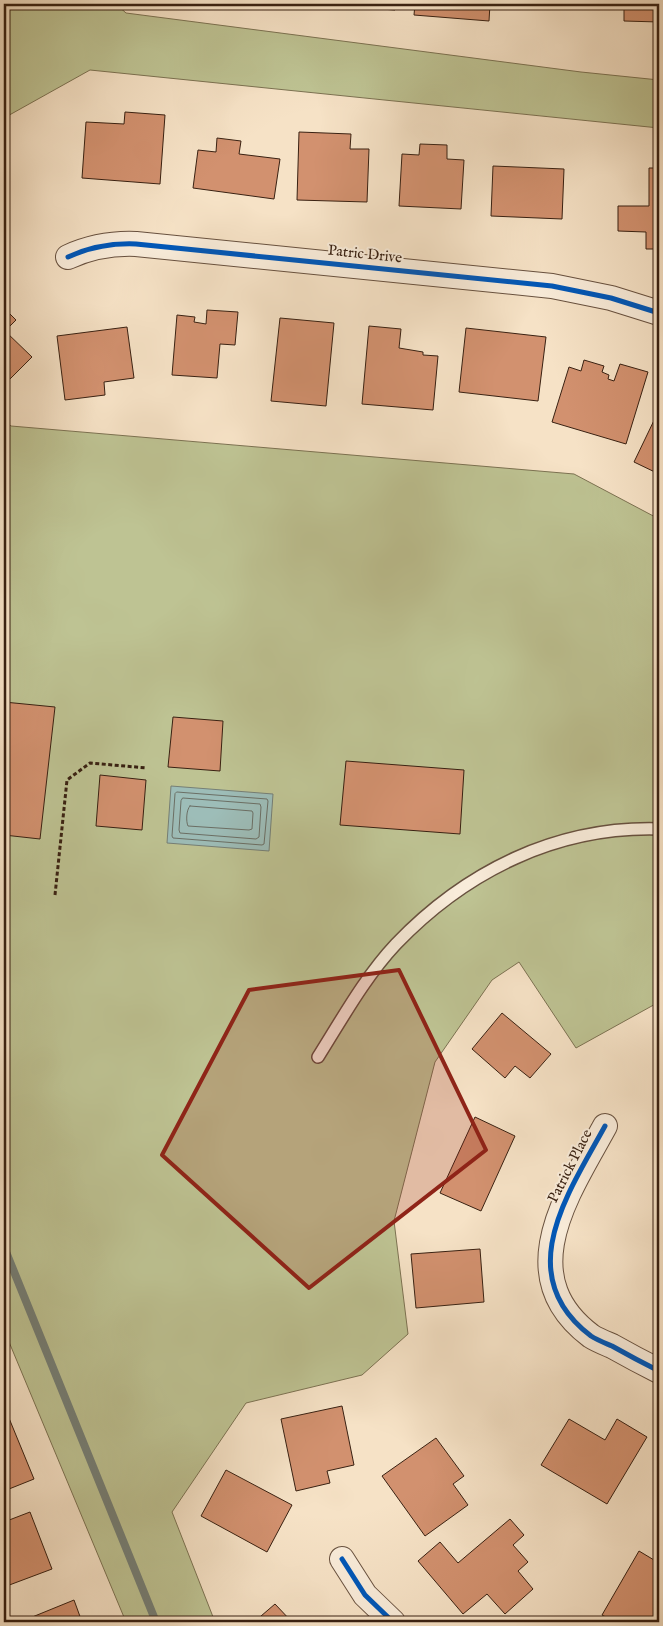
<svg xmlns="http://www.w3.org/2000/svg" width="663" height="1626" font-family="'IM FELL English',serif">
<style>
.green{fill:#bec393;stroke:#7c7252}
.water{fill:#9dbdb8;stroke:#757f76}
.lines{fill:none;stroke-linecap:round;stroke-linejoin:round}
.shore{stroke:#6b6f65;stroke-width:1}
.stream{stroke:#757f76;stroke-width:8}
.building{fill:#d2916f;stroke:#392112}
.service-casing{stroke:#68513f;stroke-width:14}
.minor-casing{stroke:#68513f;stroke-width:26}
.path{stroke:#392112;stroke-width:3;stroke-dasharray:4 2.5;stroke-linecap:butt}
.service{stroke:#f9ecda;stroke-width:11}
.minor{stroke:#f9ecda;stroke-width:24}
.cycleway-casing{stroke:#f9ecda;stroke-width:8}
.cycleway{stroke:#0057b8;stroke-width:5}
.marked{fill:#8f2418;fill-opacity:0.2;stroke:#8f2418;stroke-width:4;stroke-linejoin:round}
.labels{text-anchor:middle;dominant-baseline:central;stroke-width:4;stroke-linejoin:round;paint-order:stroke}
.street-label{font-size:15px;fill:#392112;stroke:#f9ecda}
</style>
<rect width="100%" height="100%" fill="#f6e2c6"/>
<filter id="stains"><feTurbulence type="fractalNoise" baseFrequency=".004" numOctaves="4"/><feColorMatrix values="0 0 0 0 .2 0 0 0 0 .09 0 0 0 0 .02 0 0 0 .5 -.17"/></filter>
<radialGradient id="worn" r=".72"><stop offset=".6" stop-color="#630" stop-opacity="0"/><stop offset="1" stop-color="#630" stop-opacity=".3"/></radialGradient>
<!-- green -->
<path class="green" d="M4,4h112l10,9 455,59 78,8v48l-569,-58 -86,48z
M4,420l7,6 563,48 85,45v483l-83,46 -57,-86 -27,18 -57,82 -41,159 14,113 -46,41 -116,28 -74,109 43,110h-89l-122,-292z"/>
<!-- water -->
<path class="water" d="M171,786l102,8 -4,57 -102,-8z"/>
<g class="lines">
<!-- shore -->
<path class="shore" d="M177,792l90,7 1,2 -4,43 -2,1 -89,-7 -1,-2 3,-42z
M183,798l77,6 1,3 -2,30 -3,2 -76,-6 -1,-3 2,-29z
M190,806l62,5 1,2 -1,16 -3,1 -61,-4c-2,-4 -2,-16 2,-20z"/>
<!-- stream -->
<path class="stream" d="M4,1247l152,375"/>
</g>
<!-- building -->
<path class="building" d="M311,4h84v6z
M415,4h75l-1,17 -75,-6z
M624,4h35v18l-35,-1z
M125,112l40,3 -5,69 -78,-6 4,-56 38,2z
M299,132l52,2 -1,15h19l-2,53 -70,-2z
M217,138l24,3 -2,13 41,5 -6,40 -81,-11 5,-38 18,2z
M420,144l27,1v14l17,1 -3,49 -62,-3 3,-52 17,1z
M493,166l71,3 -2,50 -71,-3z
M649,168h10v81h-13v-17l-28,-1v-25h31z
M4,308l12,12 -11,11 27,26 -28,28z
M207,310l31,2 -3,33 -15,-1 -3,34 -45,-3 5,-60 18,2 -1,5 12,2z
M280,318l54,5 -8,83 -55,-5z
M369,326l32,3 -2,19 24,4v3l15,1 -5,54 -71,-6z
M127,327l7,51 -30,4 1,13 -40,5 -8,-64z
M466,328l80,9 -8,64 -79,-9z
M584,360l20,6 -2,6 7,3 -1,4 6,2 6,-17 28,8 -22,72 -74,-22 17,-55 12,4z
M659,410v64l-25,-12z
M4,702l51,5 -15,132 -36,-4z
M173,717l50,4 -3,50 -52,-4z
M346,761l118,9 -4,64 -120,-9z
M100,775l46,5 -4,50 -46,-4z
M502,1013l49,41 -21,24 -15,-12 -10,12 -33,-29z
M475,1117l40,19 -34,75 -41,-18z
M480,1249l4,53 -68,6 -5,-54z
M4,1406l30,73 -30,12z
M342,1406l12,59 -27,6 3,12 -34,8 -15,-72z
M569,1419l36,21 12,-21 30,18 -40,67 -66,-39z
M436,1438l28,38 -11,8 15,21 -43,31 -43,-60z
M226,1470l66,35 -25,47 -66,-36z
M30,1512l22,57 -48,18v-65z
M510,1519l14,16 -11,10 15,17 -10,9 15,18 -28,25 -18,-20 -24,20 -45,-53 22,-19 18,21z
M639,1551l20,12v59h-44l-13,-7z
M74,1600l8,22h-62z
M275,1604l17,18h-38z"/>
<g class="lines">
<!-- service casing -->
<g class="service-casing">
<path id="service" d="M318,1057c24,-38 47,-80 78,-113 70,-73 161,-118 263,-115"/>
</g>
<!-- minor casing -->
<g class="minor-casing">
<path id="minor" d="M68,257c22,-10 44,-14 68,-13l416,42 59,12 48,15
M605,1126c-36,66 -95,149 -14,210 6,4 14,7 21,10 16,9 31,17 47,25
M342,1559l23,36 28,27"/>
</g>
<!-- path -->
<path class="path" d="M55,895l12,-115 23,-17 57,5"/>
<!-- service -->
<use href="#service" class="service"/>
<!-- minor -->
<use href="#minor" class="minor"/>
<!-- cycleway casing -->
<g class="cycleway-casing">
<path id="cycleway" d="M68,257c22,-10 44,-14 68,-13l416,42 59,12 48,15
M605,1126c-36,66 -95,149 -14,210 6,4 14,7 21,10 16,9 31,17 47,25
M342,1559l23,36 28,27"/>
</g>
<!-- cycleway -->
<use href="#cycleway" class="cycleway"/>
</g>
<!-- marked area -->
<path class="marked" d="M399,970l87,180 -177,138 -147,-133 87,-165z"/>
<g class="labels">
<!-- street labels -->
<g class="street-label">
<text transform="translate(365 254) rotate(6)">Patric Drive</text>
<text transform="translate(570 1166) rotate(-63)">Patrick Place</text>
</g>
</g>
<!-- margin -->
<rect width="663" height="1626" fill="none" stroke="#f6e2c6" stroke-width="20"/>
<rect x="5" y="5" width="653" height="1616" fill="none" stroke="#392112" stroke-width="2.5"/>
<rect x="10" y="10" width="643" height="1606" fill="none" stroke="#392112"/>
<rect width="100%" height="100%" filter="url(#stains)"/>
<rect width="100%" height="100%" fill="url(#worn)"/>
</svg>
